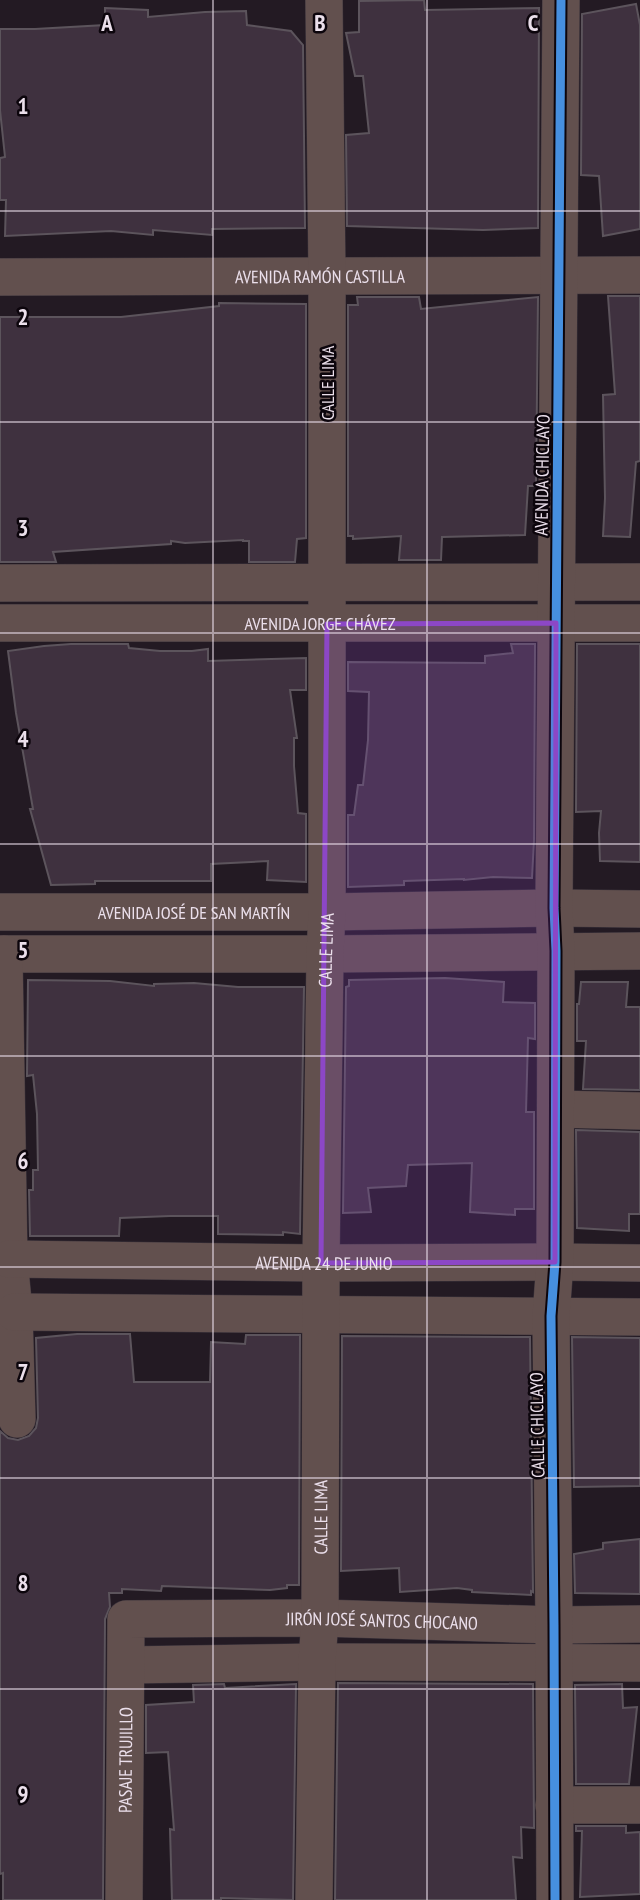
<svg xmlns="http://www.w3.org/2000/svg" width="640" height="1900" font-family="'PT Sans Narrow',sans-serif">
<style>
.building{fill:#3f313f;stroke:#5c545c;stroke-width:2}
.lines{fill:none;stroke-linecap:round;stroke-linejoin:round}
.minor-casing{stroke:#3e363e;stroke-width:38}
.minor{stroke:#62504e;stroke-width:37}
.cycleway-casing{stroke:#0c050c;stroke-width:13}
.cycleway{stroke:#468fdf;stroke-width:9}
.marked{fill:#8c47c6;fill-opacity:0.2;stroke:#8c47c6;stroke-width:5;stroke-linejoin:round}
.grid{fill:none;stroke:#ebdfeb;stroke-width:2;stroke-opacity:0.55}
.labels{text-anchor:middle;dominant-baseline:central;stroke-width:5;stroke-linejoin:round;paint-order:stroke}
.street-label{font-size:18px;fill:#ebdfeb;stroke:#0c050c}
.grid-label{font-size:23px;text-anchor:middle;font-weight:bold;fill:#ebdfeb;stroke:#0c050c;stroke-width:5;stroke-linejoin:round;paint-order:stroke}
</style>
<rect width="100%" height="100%" fill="#231a23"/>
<!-- building -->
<path class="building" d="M424,0l1,10 114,-2 -1,220 -55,2 -136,-4 -1,-91 23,-2 -6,-57h-8l-9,-43 13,-1v-31z
M636,4l4,21v204l-37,7 -4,-60 -18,-1 1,-161z
M105,8l43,2v7l57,-5 41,-1 1,14 44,6 12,14 2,183 -93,1v6l-59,-5v5l-42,-4 -106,5 1,-36h-6v-42l5,-1 -5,-47v-81h35l70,-4z
M608,296h32v165l-4,1 -6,75 -27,-1 2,-38 -2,-103 12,-1z
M357,297h62l2,12 117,-12 -2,189h-8l-3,49 -83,2 -1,23h-42l2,-24 -48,3v-3h-5v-231h10z
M219,303l87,1v234l-9,1 -2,23h-46v-21h-6v-1l-58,3 -14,-2v3l-118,8 3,10h-56v-245h121l98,-11z
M71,644h57l1,4 31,3h32l16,-2v12l98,-3v32h-16l7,48h-3v28l4,47 8,1v68l-39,-2 1,-19 -57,3v17h-116v3l-44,1 -21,-76h3l-17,-96 -8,-62 36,-5z
M511,644h24l-1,196 -2,38 -39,-1 -29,3v-1l-60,2v4l-56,2v-72h6l4,-30h5l5,-45 1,-48 -21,-1v-29l137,1v-7l28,-3z
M577,644h63v218l-40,-1 -1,-28 2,-22 -25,1z
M445,978l59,4 -1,20 32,1v36l-7,-1 -2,74h8v97h-19v6l-45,-3 2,-49 -64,2 -2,21 -38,2 3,24 -28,1 3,-226 3,-1v-6z
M28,980l82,1 44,5v-2l40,-1 44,4h66l-4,247 -17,-2v3l-65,-1v-18h-48l-50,2 -1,18h-89l-1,-46h4v-20h5l-1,-56 -4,-39 -6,1z
M581,982h47l-2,25h14v83l-57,-1 3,-48h-9v-37h2z
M576,1130l64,2v82h-11v17l-52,-3z
M77,1334h53l4,48h76l1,-40 34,2 1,-9h54l-1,250h-12v3l-17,2 -108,-4 -1,5 -39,-2v4h-13l1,14 -5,12 -2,281h-100v-27l-3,1v-443l8,7 10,2 11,-4 7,-8 2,-10 -2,-80z
M342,1336l188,1 3,255 -2,-1v4l-59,-3v-2l-15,-2 -57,4 -1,-24 -58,3z
M572,1337l68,1v148l-66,1z
M640,1539v55l-65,-1 -1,-39 29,-5v-6z
M338,1683l195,1 1,144 -13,-1 1,31 -9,-1 3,43h-181z
M224,1684l1,4 71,-4 -3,216 -72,-2v2h-49l-2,-71 4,1 -6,-78 -22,1v-48l48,-3 -1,-17z
M622,1684l1,24 14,-1 -8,77h-53l-1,-99z
M576,1826h50v7l14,-1v62l-60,3 2,-66h-6z"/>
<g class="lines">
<!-- minor casing -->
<g class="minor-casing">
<g id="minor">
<path id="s1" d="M0,277l640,-2"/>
<path d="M0,583l640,-1"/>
<path id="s2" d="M0,623h640"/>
<path id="s3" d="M0,912h327l227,-4 86,1"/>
<path d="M0,954h325l315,-3"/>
<path d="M4,954l5,305 5,53 3,107"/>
<path d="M556,1109l84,2"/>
<path id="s4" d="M9,1259l312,4 234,-1 85,1"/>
<path d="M14,1312l626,5"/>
<path d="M127,1665l190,-3 323,1"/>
<path d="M554,1805h86"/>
<path id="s5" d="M124,1900l2,-281 194,-1 234,7 86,-1"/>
<path id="s6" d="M314,1900l3,-238 3,-44 1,-355 4,-309 2,-42v-635l-3,-277"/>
<path d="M555,1900l-1,-275 -3,-309 4,-54 1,-311 -2,-43 7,-908"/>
</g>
</g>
<!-- minor -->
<use href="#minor" class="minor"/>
<!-- cycleway casing -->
<g class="cycleway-casing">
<path id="cycleway" d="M555,1900l-1,-275 -3,-309 4,-54 1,-311 -2,-43 7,-908"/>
</g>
<!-- cycleway -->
<use href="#cycleway" class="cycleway"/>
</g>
<!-- marked area -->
<path class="marked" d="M556,623l-1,639 -234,1 6,-639z"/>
<!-- grid -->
<path class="grid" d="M213,0v1900M427,0v1900M0,211h640M0,422h640M0,633h640M0,844h640M0,1056h640M0,1267h640M0,1478h640M0,1689h640"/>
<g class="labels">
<!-- street labels -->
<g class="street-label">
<text stroke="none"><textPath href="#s1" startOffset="320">AVENIDA RAMÓN CASTILLA</textPath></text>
<text transform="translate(327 383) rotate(-90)">CALLE LIMA</text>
<text transform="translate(542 475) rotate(-89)">AVENIDA CHICLAYO</text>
<text stroke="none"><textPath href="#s2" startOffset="320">AVENIDA JORGE CHÁVEZ</textPath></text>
<text stroke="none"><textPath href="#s3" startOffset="194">AVENIDA JOSÉ DE SAN MARTÍN</textPath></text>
<text stroke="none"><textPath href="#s6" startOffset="950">CALLE LIMA</textPath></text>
<text stroke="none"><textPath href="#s4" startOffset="315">AVENIDA 24 DE JUNIO</textPath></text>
<text transform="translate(537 1425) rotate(-91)">CALLE CHICLAYO</text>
<text stroke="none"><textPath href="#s6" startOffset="383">CALLE LIMA</textPath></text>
<text stroke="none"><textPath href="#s5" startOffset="537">JIRÓN JOSÉ SANTOS CHOCANO</textPath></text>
<text stroke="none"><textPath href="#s5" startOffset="140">PASAJE TRUJILLO</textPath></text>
</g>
</g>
<g class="grid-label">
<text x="107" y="31">A</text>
<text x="320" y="31">B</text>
<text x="533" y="31">C</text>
<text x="23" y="114">1</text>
<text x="23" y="325">2</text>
<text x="23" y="536">3</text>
<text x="23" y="747">4</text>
<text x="23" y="958">5</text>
<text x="23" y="1169">6</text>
<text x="23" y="1380">7</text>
<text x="23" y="1591">8</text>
<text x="23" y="1802">9</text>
</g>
</svg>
